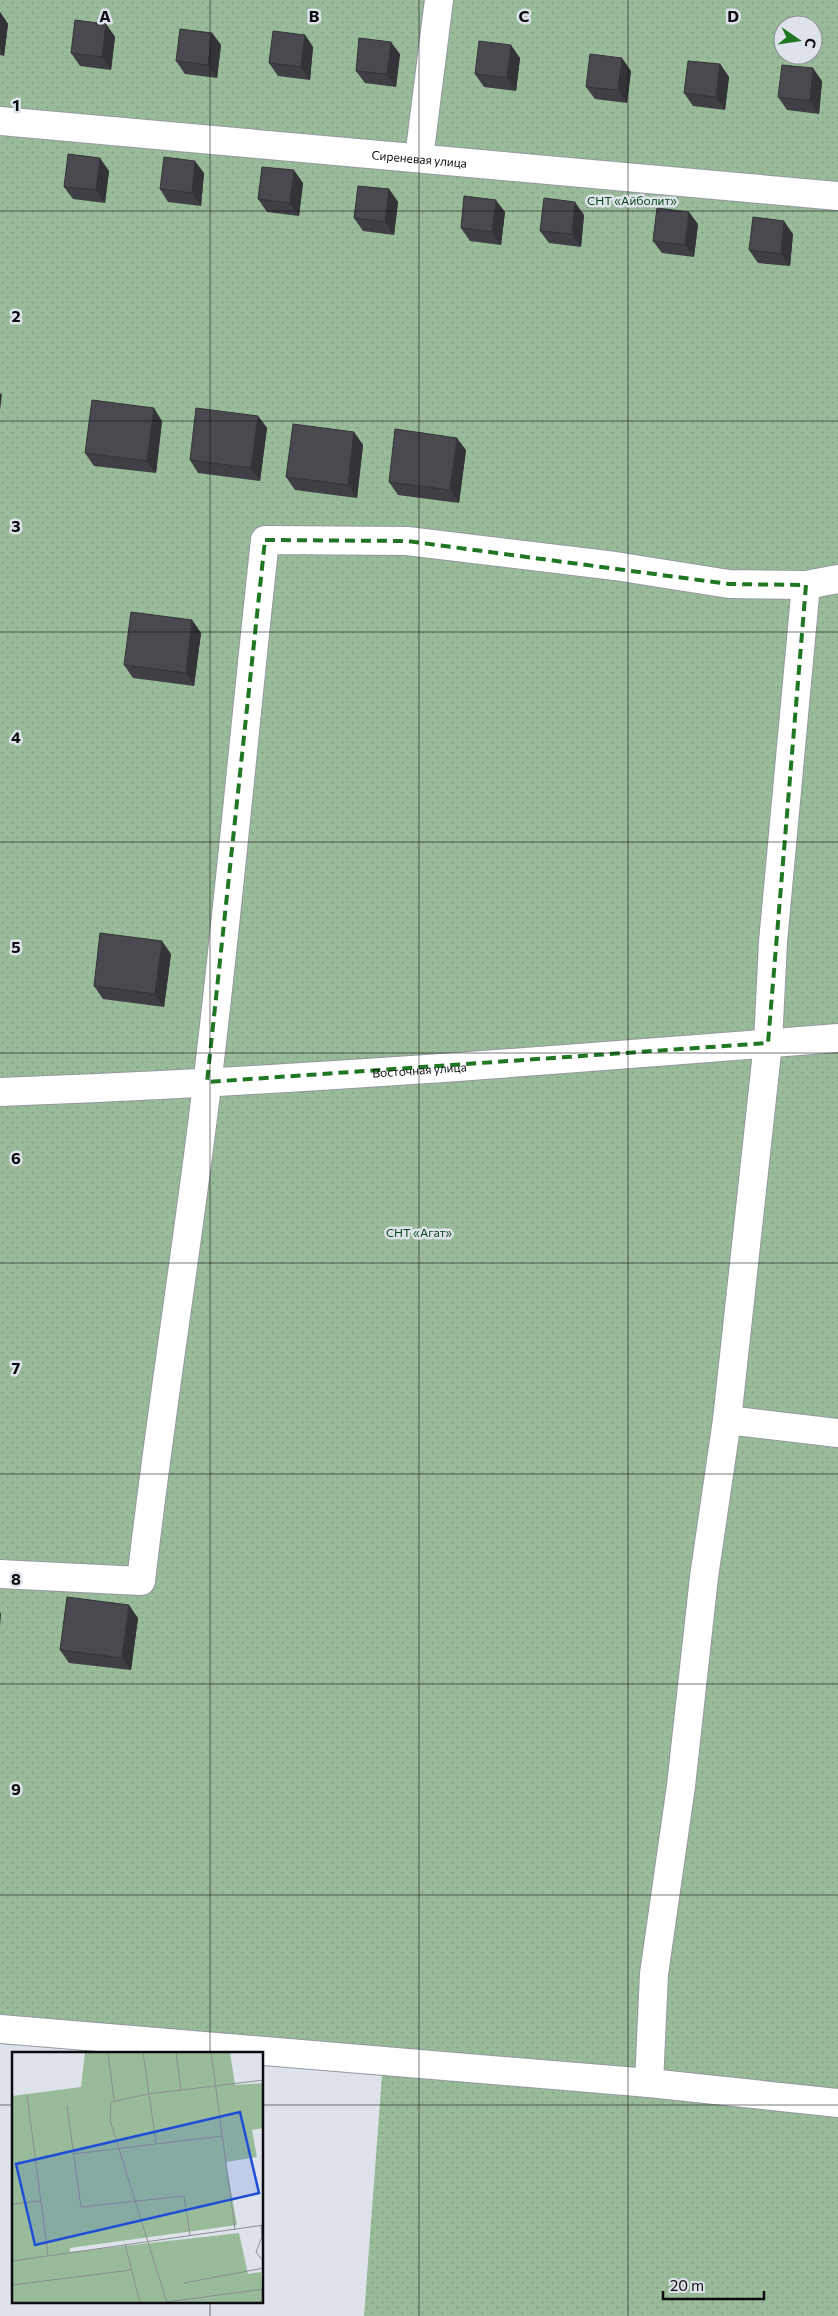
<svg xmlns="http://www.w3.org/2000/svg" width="838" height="2316" font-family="Commissioner,sans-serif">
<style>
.grass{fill:url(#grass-dots);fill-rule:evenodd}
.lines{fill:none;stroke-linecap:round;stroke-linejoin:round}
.minor-casing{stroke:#9498a0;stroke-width:30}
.minor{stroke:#fff;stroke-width:28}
.wall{fill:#403f45}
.shaded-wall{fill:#343338}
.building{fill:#4b4950;stroke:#343338}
.marked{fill:none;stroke:#207723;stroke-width:4;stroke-dasharray:10 6;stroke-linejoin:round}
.grid{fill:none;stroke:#0b0c0f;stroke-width:1;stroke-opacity:0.55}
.labels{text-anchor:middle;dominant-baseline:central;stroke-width:5;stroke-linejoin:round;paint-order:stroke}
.street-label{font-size:12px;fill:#0b0c0f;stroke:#dee3eb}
.park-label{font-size:12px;fill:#064714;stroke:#dee3eb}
.inset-road{fill:none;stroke:#8a8d93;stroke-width:1}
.view{fill:#1d4ed8;fill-opacity:0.15;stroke:#1d4ed8;stroke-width:2.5}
.inset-edge{fill:none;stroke:#0b0c0f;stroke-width:2.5}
.grid-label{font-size:16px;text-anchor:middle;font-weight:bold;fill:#0b0c0f;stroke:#dee3eb;stroke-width:5;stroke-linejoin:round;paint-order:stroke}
</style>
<defs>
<pattern id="grass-dots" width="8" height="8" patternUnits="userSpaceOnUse" patternTransform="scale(1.25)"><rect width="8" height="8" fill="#99bb9a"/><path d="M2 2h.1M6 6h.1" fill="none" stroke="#82a084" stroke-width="1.8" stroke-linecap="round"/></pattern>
</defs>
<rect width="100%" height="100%" fill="#dee3eb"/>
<!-- grass -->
<path class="grass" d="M0,0h838v2316h-474l19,-254 -383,-18zM783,25h30v30h-30z"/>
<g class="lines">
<!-- minor casing -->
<g class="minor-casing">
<g id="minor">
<path id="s1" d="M0,121l838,75"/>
<path d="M419,158l20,-158"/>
<path id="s2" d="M0,1092c280,-10 559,-32 838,-54"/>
<path d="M727,1420l111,13"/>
<path d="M0,1574l141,7c19,-166 46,-330 66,-496 22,-181 38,-363 58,-545l142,1 208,25 114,18 77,1 32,-6"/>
<path d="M0,2029l649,54 189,20"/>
<path d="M649,2083l5,-109 27,-188 23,-209 23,-157 41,-377 5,-101 33,-357"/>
</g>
</g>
<!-- minor -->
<use href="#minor" class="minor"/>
</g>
<!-- wall -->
<path class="wall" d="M0,12l8,12 -4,32 -4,-1z
M106,24l9,13 -4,33 -31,-4 -9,-13z
M212,33l9,12 -4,33 -32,-4 -9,-13z
M305,35l8,12 -3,33 -32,-4 -9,-13z
M400,54l-4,33 -31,-4 -9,-12z
M520,58l-4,33 -32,-4 -9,-13z
M720,64l9,13 -4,33 -32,-4 -9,-13z
M631,71l-4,32 -32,-4 -9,-12z
M822,81l-3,33 -32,-4 -9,-13z
M109,171l-4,32 -32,-4 -9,-12z
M204,173l-3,33 -33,-4 -8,-13z
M303,183l-4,33 -32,-4 -9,-13z
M389,189l9,13 -4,33 -31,-4 -9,-13z
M505,212l-4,33 -31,-4 -9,-13z
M584,215l-3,32 -32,-4 -9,-12z
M698,224l-4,33 -32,-4 -9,-12z
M793,234l-3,32 -32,-3 -9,-13z
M258,416l9,12 -7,53 -62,-8 -8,-13z
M162,421l-6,52 -62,-7 -9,-13z
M354,432l9,13 -6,53 -62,-8 -9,-13z
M466,450l-7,53 -61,-8 -9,-13z
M192,620l9,13 -7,53 -61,-8 -9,-13z
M171,954l-7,53 -61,-8 -9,-13z
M138,1618l-7,52 -62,-7 -9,-13z"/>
<!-- shaded-wall -->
<path class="shaded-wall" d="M0,12l8,12 -4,32 -4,-6z
M106,24l9,13 -4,33 -9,-13z
M212,33l9,12 -4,33 -9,-13z
M305,35l8,12 -3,33 -9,-13z
M391,42l9,12 -4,33 -9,-13z
M511,45l9,13 -4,33 -9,-13z
M622,58l9,13 -4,32 -9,-13z
M720,64l9,13 -4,33 -9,-13z
M813,68l9,13 -3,33 -9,-13z
M100,158l9,13 -4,32 -9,-13z
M195,161l9,12 -3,33 -9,-13z
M294,170l9,13 -4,33 -9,-13z
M389,189l9,13 -4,33 -9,-13z
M496,200l9,12 -4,33 -9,-13z
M575,202l9,13 -3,32 -9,-13z
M689,212l9,12 -4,33 -9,-12z
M784,221l9,13 -3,32 -9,-12z
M0,393l2,2 -2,15z
M154,408l8,13 -6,52 -9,-12z
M258,416l9,12 -7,53 -9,-13z
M354,432l9,13 -6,53 -9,-13z
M457,438l9,12 -7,53 -9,-13z
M192,620l9,13 -7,53 -8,-13z
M162,941l9,13 -7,53 -9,-13z
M129,1605l9,13 -7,52 -9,-12z
M0,1612l1,2 -1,12z"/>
<!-- building -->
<path class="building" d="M75,20l31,4 -4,33 -31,-4z
M180,29l32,4 -4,32 -32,-4z
M273,31l32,4 -4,32 -32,-4z
M359,38l32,4 -4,32 -31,-3z
M479,41l32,4 -4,33 -32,-4z
M590,54l32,4 -4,32 -32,-3z
M688,61l32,3 -4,33 -32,-4z
M782,65l31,3 -3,33 -32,-4z
M68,154l32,4 -4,32 -32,-3z
M164,157l31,4 -3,32 -32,-4z
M262,167l32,3 -4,33 -32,-4z
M358,186l31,3 -4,33 -31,-4z
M464,196l32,4 -4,32 -31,-4z
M544,198l31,4 -3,32 -32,-3z
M657,208l32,4 -4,33 -32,-4z
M753,217l31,4 -3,33 -32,-4z
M92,400l62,8 -7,53 -62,-8z
M196,408l62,8 -7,52 -61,-8z
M293,424l61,8 -6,53 -62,-8z
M395,429l62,9 -7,52 -61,-8z
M131,612l61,8 -6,53 -62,-8z
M100,933l62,8 -7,53 -61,-8z
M67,1597l62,8 -7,53 -62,-8z"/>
<!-- marked area -->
<path class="marked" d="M265,540l142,1 322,43 77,1 -38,458 -561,39z"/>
<!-- grid -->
<path class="grid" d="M210,0v2054M419,0v2316M628,0v2316M0,211h838M0,421h838M0,632h838M0,842h838M0,1053h838M0,1263h838M0,1474h838M0,1684h838M0,1895h838M0,2105h14M262,2105h576M210,2302v14"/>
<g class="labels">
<!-- street labels -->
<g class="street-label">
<text stroke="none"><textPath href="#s1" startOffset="421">Сиреневая улица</textPath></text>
<text stroke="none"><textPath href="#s2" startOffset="420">Восточная улица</textPath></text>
</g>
<!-- park labels -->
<g class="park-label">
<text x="632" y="200">СНТ «Айболит»</text>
<text x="419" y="1232">СНТ «Агат»</text>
</g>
</g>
<!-- overview -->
<g transform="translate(12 2052)">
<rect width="251" height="251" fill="#dee3eb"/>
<path d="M73,0h145l5,33 28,-2v45l-11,2 5,27 -31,5 11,63 -167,23v4l169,-19 9,41 13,-2 2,31h-251v-207l69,-9z" fill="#99bb9a"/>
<path class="inset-road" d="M96,0l6,48M131,0l13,91M164,0l5,38M199,0l24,178M15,43l21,160M55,54l14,101 103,-11 6,39M61,102l149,-18M0,152l29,-3M249,174l1,11 -6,15 8,10M113,192l15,59M0,209l252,-36M172,231l80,-15M0,233l119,-15M154,250l98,-13M155,251l-57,-183 1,-18 37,-8 116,-14"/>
<path class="view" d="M228,60l19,81 -224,52 -19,-81z"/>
<rect width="251" height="251" class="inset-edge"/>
</g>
<g class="grid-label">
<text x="105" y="22">A</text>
<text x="314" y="22">B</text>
<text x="524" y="22">C</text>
<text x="733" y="22">D</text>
<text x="16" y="111">1</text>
<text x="16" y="322">2</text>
<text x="16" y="532">3</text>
<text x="16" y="743">4</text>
<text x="16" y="953">5</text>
<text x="16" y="1164">6</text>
<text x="16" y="1374">7</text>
<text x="16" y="1585">8</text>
<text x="16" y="1795">9</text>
</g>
<!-- north arrow -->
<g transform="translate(798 40) rotate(103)"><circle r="24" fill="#dee3eb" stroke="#8a8d93"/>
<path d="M0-4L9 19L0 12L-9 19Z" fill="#207723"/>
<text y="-8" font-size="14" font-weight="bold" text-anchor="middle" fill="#0b0c0f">С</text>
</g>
<!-- scale -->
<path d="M663 2291v8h101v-8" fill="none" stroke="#0b0c0f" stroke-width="2.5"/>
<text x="670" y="2291" font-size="15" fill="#0b0c0f" stroke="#dee3eb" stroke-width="4" paint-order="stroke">20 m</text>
</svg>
